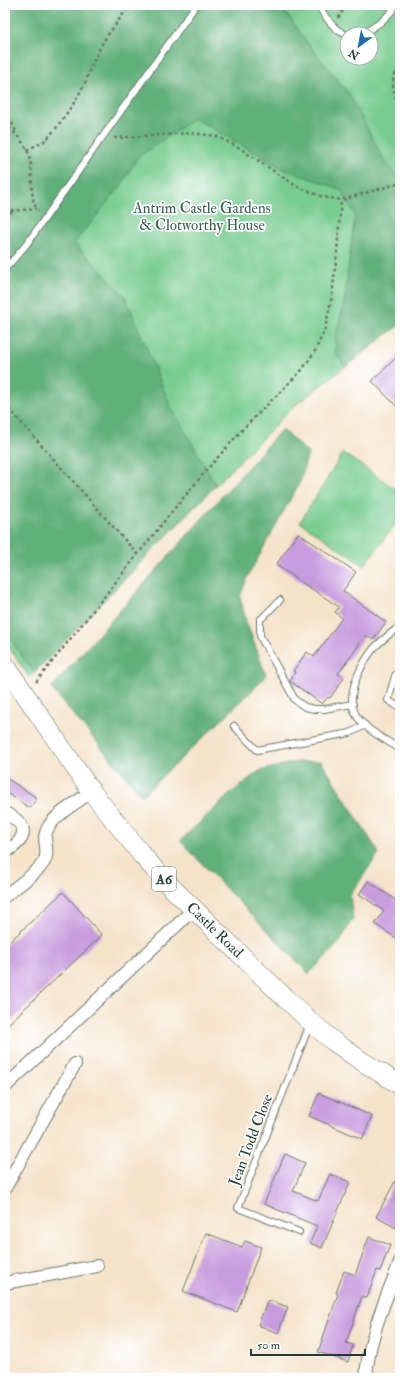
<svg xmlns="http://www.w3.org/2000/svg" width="405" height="1383" font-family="'IM FELL Double Pica',serif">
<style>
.green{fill:#77cc8f;stroke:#4b8462;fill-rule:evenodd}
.forest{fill:#61b07a;stroke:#407657}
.building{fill:#c79cde}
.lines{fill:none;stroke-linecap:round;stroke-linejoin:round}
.lane-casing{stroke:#6a7768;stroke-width:8}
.street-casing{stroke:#6a7768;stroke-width:14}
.primary-casing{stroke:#6a7768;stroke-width:20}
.path{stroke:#6a7768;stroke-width:2.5;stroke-dasharray:3 3;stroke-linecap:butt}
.lane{stroke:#fff;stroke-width:6}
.street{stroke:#fff;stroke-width:12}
.primary{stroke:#fff;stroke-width:19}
.labels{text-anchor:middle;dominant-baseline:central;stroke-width:3.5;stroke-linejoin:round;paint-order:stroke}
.shield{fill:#fff;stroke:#627771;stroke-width:1}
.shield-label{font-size:14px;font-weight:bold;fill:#1f3d34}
.park-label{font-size:15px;fill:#35614b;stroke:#fff}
.street-label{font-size:15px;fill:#1f3d34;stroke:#fff}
</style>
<rect width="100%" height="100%" fill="#fff"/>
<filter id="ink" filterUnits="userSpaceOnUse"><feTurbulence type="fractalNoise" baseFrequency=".025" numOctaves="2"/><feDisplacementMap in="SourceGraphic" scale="8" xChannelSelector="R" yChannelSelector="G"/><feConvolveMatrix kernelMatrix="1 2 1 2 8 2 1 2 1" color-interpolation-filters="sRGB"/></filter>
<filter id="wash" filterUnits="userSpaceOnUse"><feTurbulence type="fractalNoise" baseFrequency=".012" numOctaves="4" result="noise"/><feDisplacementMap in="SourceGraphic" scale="16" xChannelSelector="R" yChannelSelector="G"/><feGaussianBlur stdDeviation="0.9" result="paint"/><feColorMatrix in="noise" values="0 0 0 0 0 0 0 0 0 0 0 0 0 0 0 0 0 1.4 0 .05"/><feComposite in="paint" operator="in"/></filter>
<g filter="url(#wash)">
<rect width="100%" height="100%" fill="#f4e3c9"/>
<!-- green -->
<path class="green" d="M5,5h395v319l-108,84 -134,136 -129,133 -24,-35zM347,34h24v24h-24z
M343,453l57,39v26l-36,48 -64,-44z"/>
<!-- forest -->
<path class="forest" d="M5,5h275l30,41 40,49 35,67 15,17v145l-55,43 -10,-15 1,-17 8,-32 11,-88 -14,-26 -56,-19 -91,-52 -57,40 -16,28 -47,57 51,53 46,111 45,78 -182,188 -29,-41z
M282,429l26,24 -7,27 -54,98 -7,19 6,24 20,54 -12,14 -112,107 -91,-108z
M321,761l58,92 -29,42 3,23 -13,24 -31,32 -129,-133 50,-47 29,-23 36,-9z"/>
<g id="blocks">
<!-- building -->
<path class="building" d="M400,354v56l-28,-29z
M298,533l58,39 -13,19 43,31 -13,18 -7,-5 -28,39 6,4 -14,20 -2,-1 -6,7 -32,-23 5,-9 -2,-1 14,-19 7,5 28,-39 -7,-6 4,-5 -63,-42z
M5,777l32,21 -7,10 -25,-16z
M368,881l32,22v38l-25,-17 9,-13 -25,-17z
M63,892l39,43 -97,92v-81z
M319,1093l53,23 -10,23 -53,-23z
M285,1154l20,9 -12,28 25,10 12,-27 20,8 -28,66 -12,-5 7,-17 -53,-22z
M400,1172v48l-4,8 -20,-11z
M206,1233l36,14 3,-6 16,6 -24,65 -54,-21z
M369,1237l21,8 -10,26 -3,-1 -10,28 -5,-2 -16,47 7,2 -5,17 -30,-10 20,-58 -2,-1 8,-22 11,4z
M268,1300l20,7 -10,26 -20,-8z"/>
</g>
</g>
<g filter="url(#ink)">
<use href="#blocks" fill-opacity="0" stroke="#6a7768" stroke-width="1"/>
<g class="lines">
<!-- lane casing -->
<g class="lane-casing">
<path id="lane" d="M318,5c8,12 15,25 29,30
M363,34l18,-12 12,-12 1,-5
M5,269l21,-24 170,-240
M280,600l-20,20v16l35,64 10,7 10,2h9l29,-5
M400,626c-9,7 -18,14 -26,22 -12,15 -29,46 -19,65 7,15 31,27 45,36
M400,669l-5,7 -7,24 12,8
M234,726l23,24 93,-17 15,-8
M299,1232l-61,-24 72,-184"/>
</g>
<!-- street casing -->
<g class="street-casing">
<path id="street" d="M5,813c25,12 23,26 0,39
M5,896c10,-9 40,-27 41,-40 2,-13 -5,-17 3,-30 10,-15 29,-23 42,-35
M5,1087l189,-178
M5,1188l70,-124
M5,1283l92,-17
M366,1378c2,-40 20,-79 34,-116"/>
</g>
<!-- primary casing -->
<g class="primary-casing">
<g id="primary">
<path id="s1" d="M5,665l86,126 51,64 24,27 118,115 27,25 22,19 27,19 40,25"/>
</g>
</g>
<!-- path -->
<path class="path" d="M338,18l9,-13
M396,99c-3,-12 -6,-22 4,-31
M5,100l5,20 7,13
M5,123c9,9 18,18 23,29 7,15 0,49 10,58
M114,138l76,-5 26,3 22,11 58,39 27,11 18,3 59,-17
M27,150l19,-10 11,-13 19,-27 9,-17 6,-17 13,-26 26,-35
M5,211l31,-2
M5,217l7,-6
M5,404l133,151
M36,682l138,-173 37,-44 30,-34 61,-61 13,-19 10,-22 7,-33 5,-44 4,-52"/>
<!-- lane -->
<use href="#lane" class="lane"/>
<!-- street -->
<use href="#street" class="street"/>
<!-- primary -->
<use href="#primary" class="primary"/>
</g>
</g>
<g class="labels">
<!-- shield labels -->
<rect class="shield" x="152" y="867" width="24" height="24" rx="3"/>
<g class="shield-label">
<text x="164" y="879">A6</text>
</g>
<!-- park labels -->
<g class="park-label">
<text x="202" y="208">Antrim Castle Gardens<tspan x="202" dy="17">&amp; Clotworthy House</tspan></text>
</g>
<!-- street labels -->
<g class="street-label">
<text stroke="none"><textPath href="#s1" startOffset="339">Castle Road</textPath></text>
<text transform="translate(251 1140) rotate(-69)">Jean Todd Close</text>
</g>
</g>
<!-- margin -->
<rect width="405" height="1383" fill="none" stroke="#fff" stroke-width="20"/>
<!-- north arrow -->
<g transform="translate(359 46) rotate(212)"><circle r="19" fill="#ffffff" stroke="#a5b1ae"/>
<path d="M0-3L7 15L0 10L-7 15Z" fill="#1f6fb2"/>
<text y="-6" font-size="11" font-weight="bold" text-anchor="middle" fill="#1f3d34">N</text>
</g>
<!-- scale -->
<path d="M251 1349v6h114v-6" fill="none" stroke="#1f3d34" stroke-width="2"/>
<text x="257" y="1349" font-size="12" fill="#1f3d34" stroke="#ffffff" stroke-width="3" paint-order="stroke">50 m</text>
</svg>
